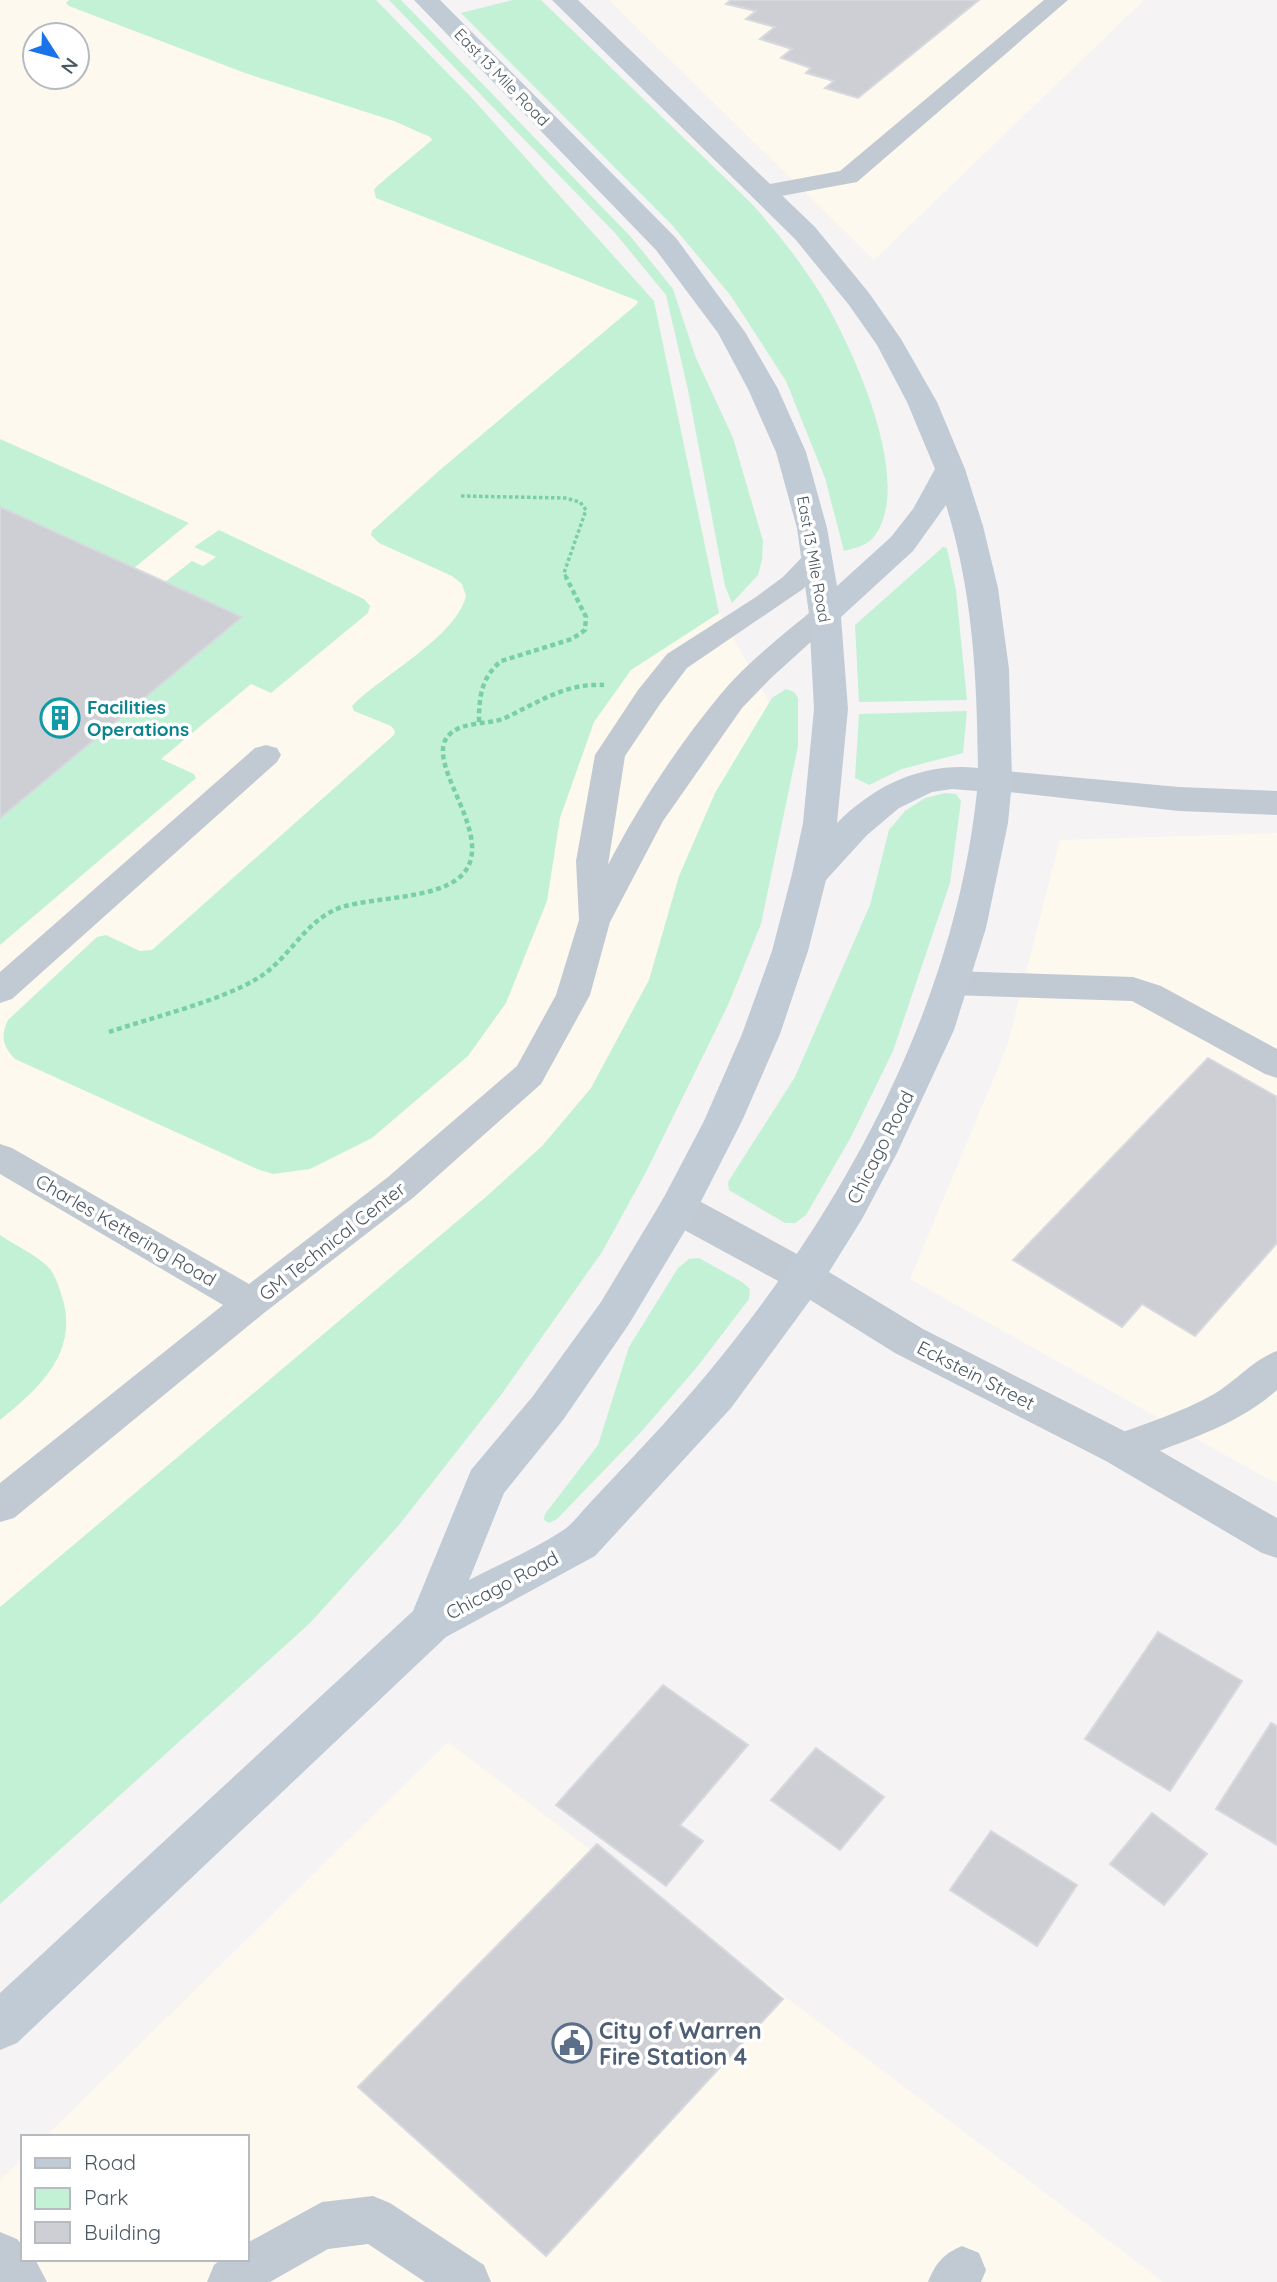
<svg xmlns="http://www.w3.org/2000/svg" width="1277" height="2282" font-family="Quicksand,sans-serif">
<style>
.commercial{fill:#fdf9ef;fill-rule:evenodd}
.green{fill:#c3f1d5}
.building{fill:#cdcfd5;stroke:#d7d9de;stroke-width:2}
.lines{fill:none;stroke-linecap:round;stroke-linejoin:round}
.path-far1{stroke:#7ad0a6;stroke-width:3.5;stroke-dasharray:3.5 2.5;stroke-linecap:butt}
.path{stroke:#7ad0a6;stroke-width:4.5;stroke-dasharray:5 3.5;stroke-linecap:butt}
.service{fill:#c1cad2;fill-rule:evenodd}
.minor{fill:#c1cad2;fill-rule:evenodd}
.tertiary{fill:#c1cad2;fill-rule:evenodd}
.secondary{fill:#c1cbd6;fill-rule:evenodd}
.labels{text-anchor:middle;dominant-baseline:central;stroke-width:7;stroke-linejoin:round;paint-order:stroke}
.far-street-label{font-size:16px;fill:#4a5661;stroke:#fff}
.culture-label{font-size:19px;font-weight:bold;fill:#0d838f;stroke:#fff;text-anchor:start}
.street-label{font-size:19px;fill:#4a5661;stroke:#fff}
.near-service-label{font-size:23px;font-weight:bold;fill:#4e5e75;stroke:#fff;text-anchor:start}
</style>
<rect width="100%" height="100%" fill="#f5f3f3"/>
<!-- commercial -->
<path class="commercial" d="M0,0h376l95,97 183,204 65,312 49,87 5,14 -12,168 -761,963zM35,35h42v42h-42z
M609,0h535l-270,260z
M1277,833v651l-367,-205 97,-233 53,-206z
M448,1742l715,540h-1163v-102l23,-22v101h224v-122h-202z"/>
<!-- green -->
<path class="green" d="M69,0h307l95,97 183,204 65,312 -88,57 -37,52 -34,96 -13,83 -41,102 -38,53 -96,82 -62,31 -37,5 -16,-5 -242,-110c-12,-13 -15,-22 -7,-39l89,-83 9,-2 34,16 12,-1 242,-215 1,-4 -4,-5 -37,-15 -2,-5c29,-30 104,-69 114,-110l-4,-12 -10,-8 -73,-33 -8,-8 1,-4 69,-62 196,-165 1,-3 -262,-103 -2,-8 3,-4 55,-46 -2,-3 -36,-16 -149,-48 -176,-67 -3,-3z
M389,0h12l230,237 42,52 23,69 37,80 30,103 -1,19 -4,15 -26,28 -7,-17 -37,-196 -22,-95 -51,-62z
M513,0h28l211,204c25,28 48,57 68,89 31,51 97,191 53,245 -7,8 -19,10 -29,13l-19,-73 -39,-97 -55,-85 -58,-70 -212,-213z
M0,439l189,84 -55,45 -134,-61z
M219,530l145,69 6,7 -2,7 -97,80 -20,-9 -90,75 33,15 2,4 -196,167v-127l241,-200 -76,-36 27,-21 11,5 13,-9 -22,-10z
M943,547l4,1 9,42 11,110 -108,2 -4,-77z
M786,689l8,3 4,6v48l-37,178 -33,81 -82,167 -44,80 -101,143 -102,130 -89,98 -310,281v-297l487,-411 56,-51 48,-57 58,-108 30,-104 36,-83 57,-95z
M967,711l-4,42 -61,16 -33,16 -14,-7 4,-64z
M945,793l11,1 5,7 -11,82 -57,168 -42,86 -45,78 -11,8h-10l-56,-33 -1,-8 67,-105 75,-172 19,-75 16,-19 20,-13z
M0,1235c13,9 40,22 50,34 7,9 11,24 14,35 12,52 -27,86 -64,116z
M699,1258l43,24 8,7 -1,10 -52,68 -56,65 -84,87 -8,4 -5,-3 1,-6 53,-69 31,-98 49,-79 11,-9z"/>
<!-- building -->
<path class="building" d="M731,0h248l-121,98 -33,-10 9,-7 -28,-8 5,-5 -30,-10 11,-9 -32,-10 15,-12 -29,-8 10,-8 -30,-7z
M0,507l242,110 -242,201z
M1208,1058l69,39v146l-82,93 -53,-32 -20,23 -109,-67z
M1158,1632l84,49 -72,110 -85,-52z
M663,1685l85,60 -68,80 23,16 -37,45 -110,-81z
M1271,1723l6,3v119l-61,-36z
M816,1748l68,49 -44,53 -69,-50z
M1152,1813l55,41 -43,51 -54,-41z
M991,1831l86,54 -40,61 -87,-56z
M597,1844l186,155 -237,257 -188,-169z"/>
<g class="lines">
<!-- path-far1 -->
<path class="path-far1" d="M461,496l104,2 15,4 6,8 -22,63 3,6"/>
<!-- path -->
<path class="path" d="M479,722c0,-25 2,-44 22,-61l71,-22 13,-9 1,-13 -20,-40
M109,1032c44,-15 112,-31 149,-54 33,-20 46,-58 84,-71 33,-10 93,-8 118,-30 42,-38 -41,-116 -10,-143 14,-13 38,-9 55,-16 34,-16 60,-35 99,-33"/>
<!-- service -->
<path class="service" d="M1044,0h24l-211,182 -92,17 -9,-2 -3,-5 3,-5 9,-2 75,-14z
M817,549l10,3 4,6 -28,31 -116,79 -27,36 -35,52 -17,109c31,-60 69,-118 112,-170 27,-33 63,-60 95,-87l10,-3 10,3 5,6 -5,6 -64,58 -29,30 -79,113 -53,101 -20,73 -49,89 -127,113 -150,116 -250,205 -14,4v-39l223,-178 -223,-131v-30l12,4 237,136 139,-107 129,-111 39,-71 23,-75 -3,-59 19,-106 43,-65 29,-36 89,-57 27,-20 24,-25z
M266,745l11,3 4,7 -4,7 -265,237 -12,4v-31l255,-224z
M952,971l181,6 28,9 116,63v29l-12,-4 -133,-73 -180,-6 -12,-4 -5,-8 5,-8z
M1277,1351v39c-40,36 -93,51 -142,70l-14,5 -14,-5 -5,-11 5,-11c36,-14 74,-25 107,-44 22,-13 40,-35 63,-43z
M373,2196l17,7 94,62 7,17h-66l-57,-38 -40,5 -58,33h-63l7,-17 7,-6h26v-16l75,-41z
M0,2232l17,7 6,7v13h12l12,23h-47z
M962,2246l17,7 7,17 -5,12h-53c8,-19 15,-28 34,-36z"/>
<!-- minor -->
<path class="minor" d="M678,1193l14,4 127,69 104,63 213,108 141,81v40l-15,-5 -156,-92 -211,-108 -104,-65 -127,-69 -6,-11 6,-11z"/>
<!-- tertiary -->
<path class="tertiary" d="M995,770l184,17 98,4v24l-98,-4 -196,-22 -5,-8 5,-8z"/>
<!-- secondary -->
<path class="secondary" d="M414,0h26l236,238 69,94 33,57 28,63 21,76 10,58 54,-49 22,-28 22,-40 -28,-67 -30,-57 -28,-40 -54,-66 -243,-239h26l237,227 54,66 32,46 36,63 28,67 18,57 15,62 11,81 3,112 -4,42 -22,105 -32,102 -57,123 -35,66 -43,69 -88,120 -136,148 -149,81 -429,406 -17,7v-57l413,-382 58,-141 62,-74 68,-94 62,-103 41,-78 38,-87 30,-83 20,-77 11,-51 11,-114 -5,-95 -12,-86 -21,-76 -28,-63 -30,-56 -62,-83zM946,505c27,88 31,172 32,263 -55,-6 -103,17 -141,55l11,-114 -7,-92 72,-66zM952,789l25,2c-25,244 -166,476 -331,652 -19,21 -39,41 -58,62 -8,8 -16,20 -26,26 -29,19 -62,33 -93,49l35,-87 59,-73 66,-96 63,-105 50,-98 38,-87 28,-83 18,-71 41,-45 32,-27 33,-16z"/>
</g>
<!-- icons -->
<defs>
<g id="building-ring" transform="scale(2.0125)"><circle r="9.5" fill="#fff" stroke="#0f9aa8" stroke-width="1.5"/><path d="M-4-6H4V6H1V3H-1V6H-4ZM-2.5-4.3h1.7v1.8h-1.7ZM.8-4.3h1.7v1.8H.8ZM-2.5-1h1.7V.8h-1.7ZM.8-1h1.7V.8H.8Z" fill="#0f9aa8"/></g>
<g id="civic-ring" transform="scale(2.0125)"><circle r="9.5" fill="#fff" stroke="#5c6f8a" stroke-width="1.5"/><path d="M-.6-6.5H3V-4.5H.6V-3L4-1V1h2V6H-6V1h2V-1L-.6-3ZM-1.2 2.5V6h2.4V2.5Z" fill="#5c6f8a"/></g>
</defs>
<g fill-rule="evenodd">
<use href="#building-ring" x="60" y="718"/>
<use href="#civic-ring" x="572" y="2043"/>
</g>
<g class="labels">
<!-- far-street labels -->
<g class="far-street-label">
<text transform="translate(502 77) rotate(46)">East 13 Mile Road</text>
<text transform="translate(814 559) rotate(80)">East 13 Mile Road</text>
</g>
<!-- culture labels -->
<g class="culture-label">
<text x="87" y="707">Facilities<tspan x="87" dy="22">Operations</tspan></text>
</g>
<!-- street labels -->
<g class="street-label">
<text transform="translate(880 1147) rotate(-63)">Chicago Road</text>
<text transform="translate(126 1230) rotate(30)">Charles Kettering Road</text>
<text transform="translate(332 1241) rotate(-38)">GM Technical Center</text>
<text transform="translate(976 1375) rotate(27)">Eckstein Street</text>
<text transform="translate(502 1585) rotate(-28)">Chicago Road</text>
</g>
<!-- near-service labels -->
<g class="near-service-label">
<text x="599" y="2030">City of Warren<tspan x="599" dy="26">Fire Station 4</tspan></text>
</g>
</g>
<!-- legend -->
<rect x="21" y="2135" width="228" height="126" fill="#ffffff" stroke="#b7bbc0" stroke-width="2"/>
<rect x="35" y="2158" width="35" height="10" fill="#c1cbd6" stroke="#b7bbc0" stroke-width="2"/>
<text x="84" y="2170" font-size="21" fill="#4a5661">Road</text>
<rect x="35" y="2188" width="35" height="21" fill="#c3f1d5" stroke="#b7bbc0" stroke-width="2"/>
<text x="84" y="2205" font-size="21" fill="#4a5661">Park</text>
<rect x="35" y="2222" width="35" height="21" fill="#cdcfd5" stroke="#b7bbc0" stroke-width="2"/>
<text x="84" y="2240" font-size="21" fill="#4a5661">Building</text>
<!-- north arrow -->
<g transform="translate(56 56) rotate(126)"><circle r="33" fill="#ffffff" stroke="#b7bbc0" stroke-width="2"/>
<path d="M0-5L12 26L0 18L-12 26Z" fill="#1a73e8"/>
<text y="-10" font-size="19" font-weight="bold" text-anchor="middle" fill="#4a5661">N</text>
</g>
</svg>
